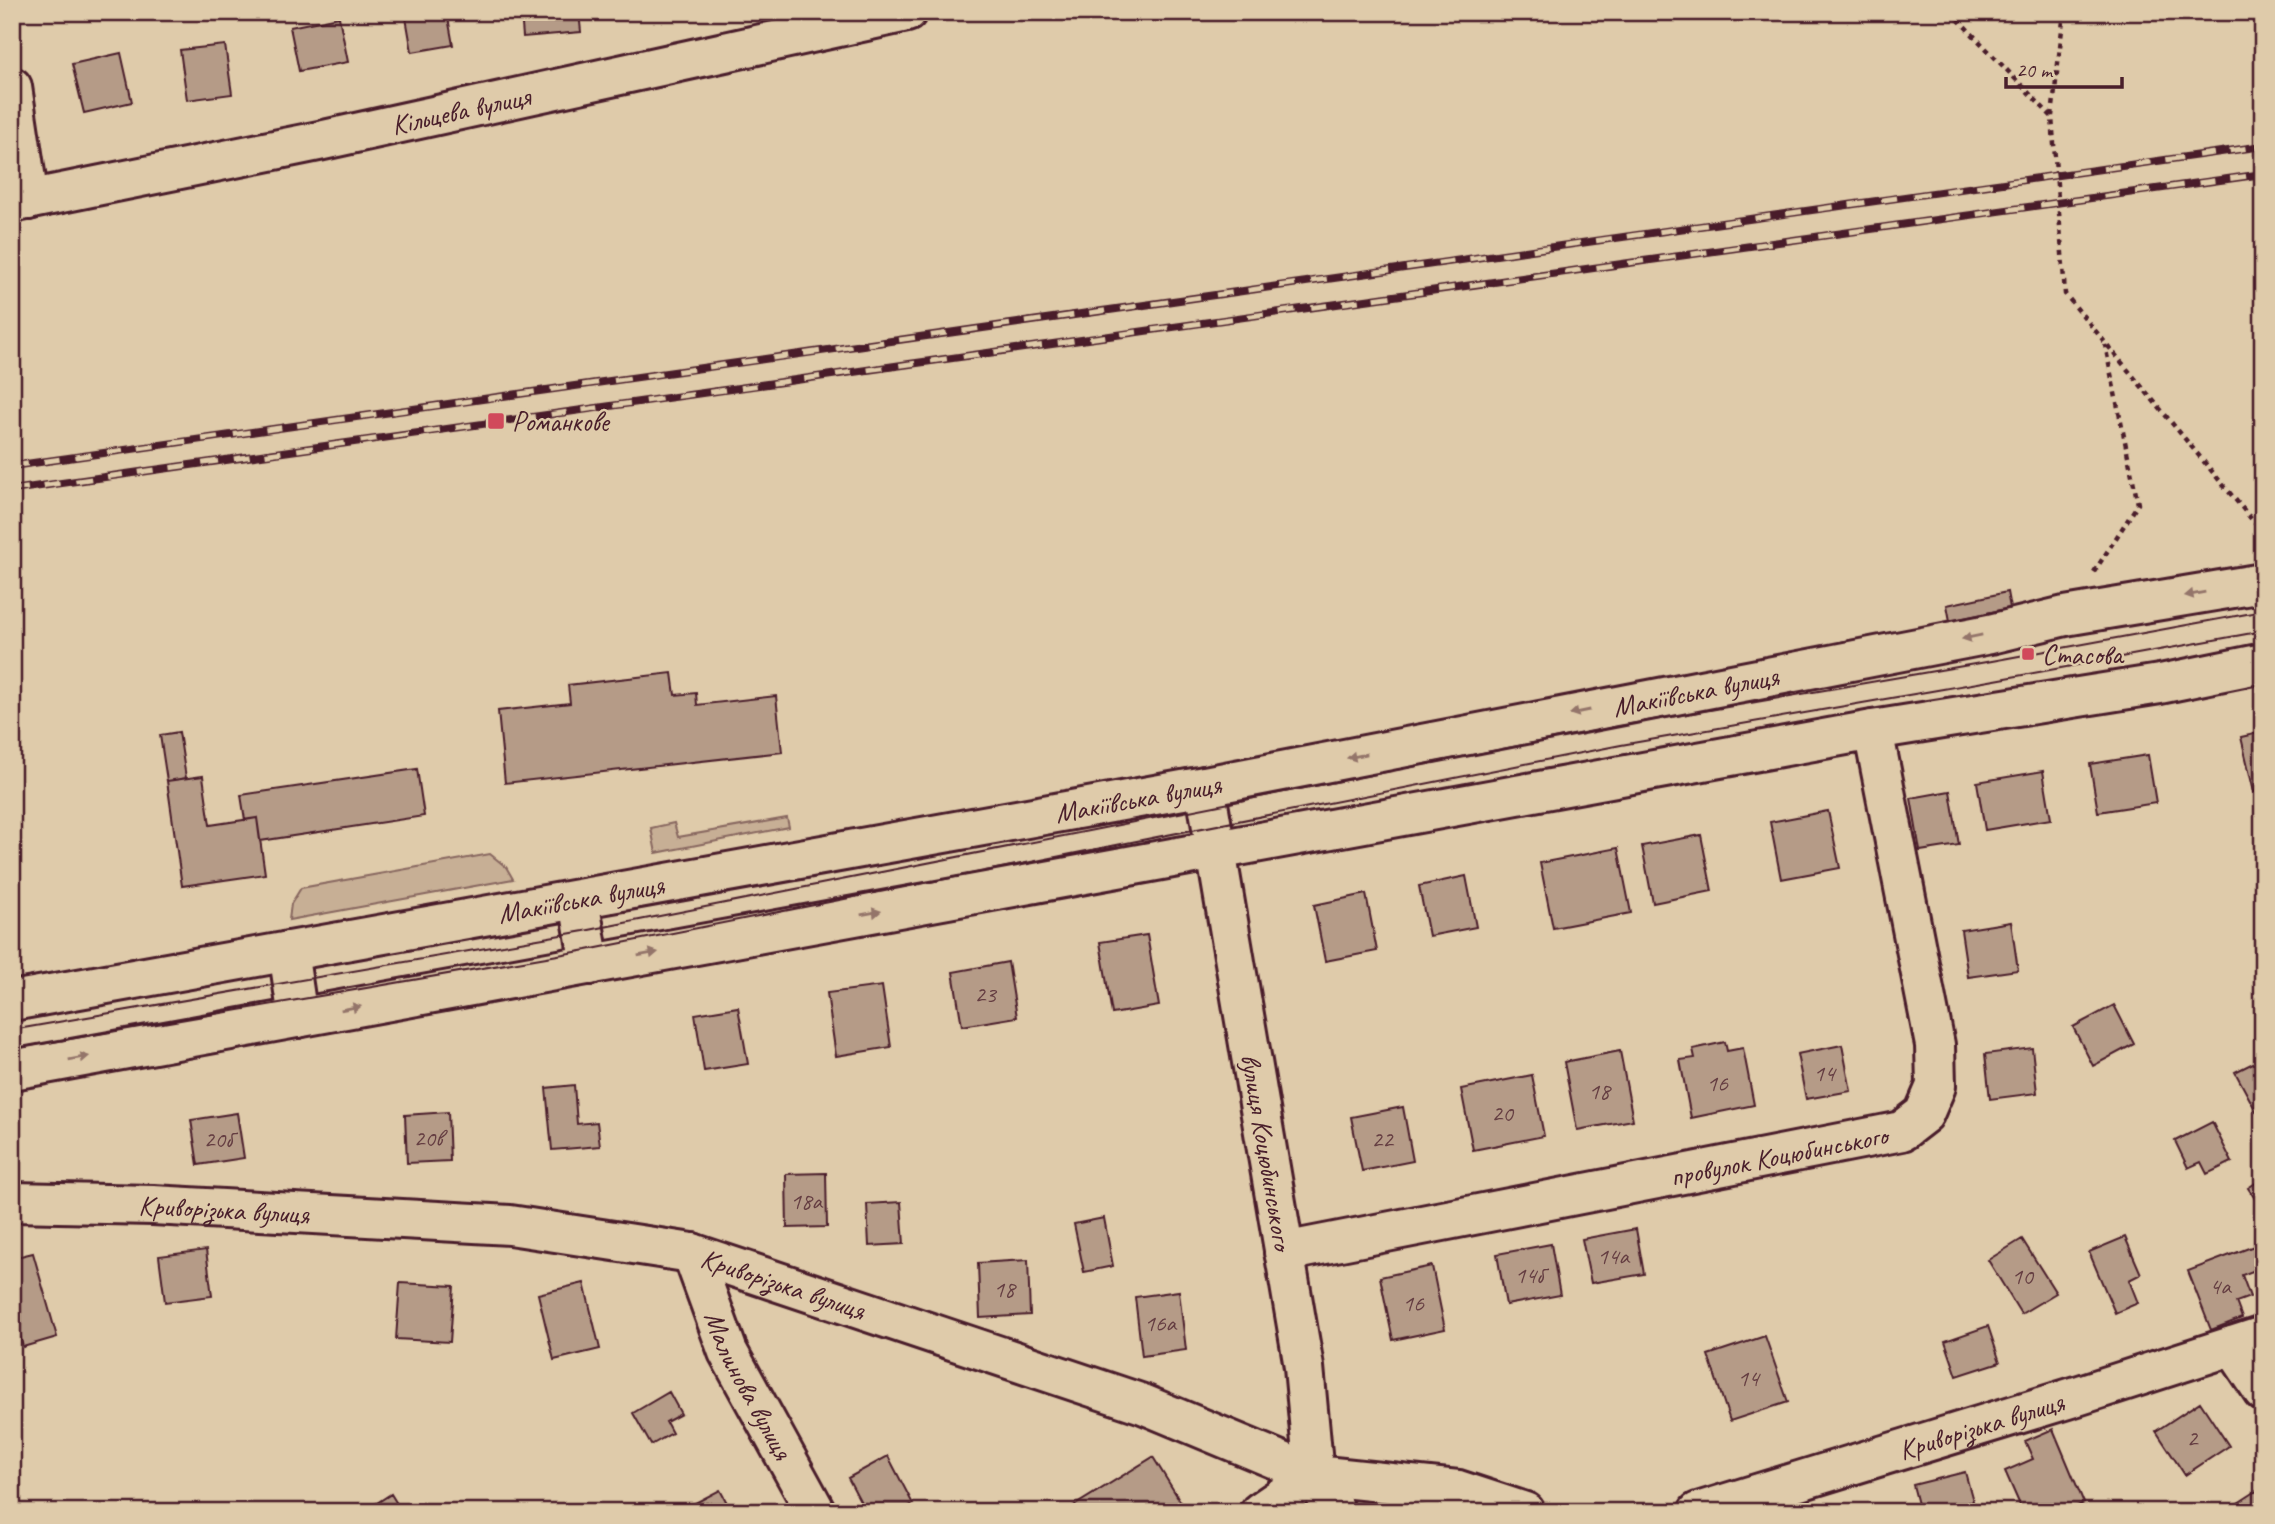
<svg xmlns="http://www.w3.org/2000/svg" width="2275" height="1524" font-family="Caveat,sans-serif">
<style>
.green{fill:#c7af95;stroke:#886760;stroke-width:2}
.building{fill:#b59b87;stroke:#4a1f2b;stroke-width:2}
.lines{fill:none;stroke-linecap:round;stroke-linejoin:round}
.minor-casing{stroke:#4a1f2b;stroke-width:44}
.major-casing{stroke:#4a1f2b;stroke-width:44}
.path{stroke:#4a1f2b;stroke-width:4.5;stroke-dasharray:5 5;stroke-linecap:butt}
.minor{stroke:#dfcbaa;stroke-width:38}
.major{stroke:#dfcbaa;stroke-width:38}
.tram{stroke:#4a1f2b;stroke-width:2}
.rail-casing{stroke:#4a1f2b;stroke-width:8}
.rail{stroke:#dfcbaa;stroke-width:5;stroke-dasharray:16;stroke-linecap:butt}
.oneway{fill:#94756a}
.poi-dot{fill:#d1495b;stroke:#dfcbaa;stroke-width:2.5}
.labels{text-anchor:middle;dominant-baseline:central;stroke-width:5;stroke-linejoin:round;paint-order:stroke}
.number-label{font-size:24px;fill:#653e42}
.street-label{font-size:28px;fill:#4a1f2b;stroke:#dfcbaa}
.poi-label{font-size:28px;fill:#4a1f2b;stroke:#dfcbaa;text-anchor:start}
</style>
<rect width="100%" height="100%" fill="#dfcbaa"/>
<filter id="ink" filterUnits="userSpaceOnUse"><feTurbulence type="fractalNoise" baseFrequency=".0143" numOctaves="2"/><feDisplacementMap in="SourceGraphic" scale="14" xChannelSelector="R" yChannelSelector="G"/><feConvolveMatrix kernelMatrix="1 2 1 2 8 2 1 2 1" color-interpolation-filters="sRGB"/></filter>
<g filter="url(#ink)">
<!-- green -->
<path class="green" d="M787,818l2,9 -133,26 -5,-25 23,-5 4,14z
M490,854l16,13 7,12 -224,41 2,-16 10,-16z"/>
<!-- building -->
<path class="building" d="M405,12h42l6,33 -41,7z
M521,12h58l2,20 -58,5z
M339,17l9,45 -49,9 -9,-44z
M225,45l7,49 -45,6 -7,-50z
M121,53l11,49 -48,11 -12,-49z
M2007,592l3,16 -60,13 -3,-16z
M672,673l3,22 21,-2 1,12 79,-9 6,56 -277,31 -7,-72 72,-8 -2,-18z
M179,732l7,46 -19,3 -7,-46z
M2263,732v58l-9,2 -13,-55z
M2148,755l8,48 -58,9 -8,-48z
M417,769l7,47 -164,25 -3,-23 -12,2 -4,-25z
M2043,771l8,48 -66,11 -8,-48z
M203,776l7,49 47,-7 8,56 -83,12 -15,-105z
M1950,791l9,54 -39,6 -9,-53z
M1828,811l12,57 -59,11 -11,-57z
M1701,835l11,56 -59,12 -11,-57z
M1618,848l13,65 -78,15 -13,-65z
M1466,876l10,51 -47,9 -10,-50z
M1366,894l11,57 -52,10 -11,-56z
M2011,922l7,48 -50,7 -7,-47z
M1147,935l12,71 -47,8 -12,-72z
M1008,962l9,55 -55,9 -9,-54z
M882,986l9,61 -55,9 -9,-63z
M2114,1005l20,39 -41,22 -20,-39z
M738,1007l10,57 -44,7 -9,-57z
M1725,1042l2,9 16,-3 11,57 -63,13 -11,-58 15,-2 -2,-9z
M1842,1045l9,46 -45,8 -9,-45z
M2032,1048l5,45 -47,6 -5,-45z
M1620,1051l13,69 -56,10 -13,-68z
M2263,1058v66l-28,-52z
M1532,1075l12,61 -71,14 -12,-61z
M574,1085l3,39 20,-2 3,24 -48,4 -6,-62z
M1403,1107l10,54 -51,10 -11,-54z
M448,1112l2,49 -43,2 -2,-48z
M237,1113l7,45 -46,7 -7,-45z
M2212,1122l20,40 -25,12 -6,-12 -13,6 -13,-27z
M826,1173l1,54 -40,1 -1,-54z
M2263,1178v33l-15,-23z
M901,1202l3,42 -35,2 -2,-42z
M1104,1218l9,48 -29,6 -10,-48z
M1636,1229l8,45 -53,9 -9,-44z
M2125,1237l16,37 -12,6 9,23 -23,10 -26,-61z
M2022,1239l34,54 -35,21 -33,-54z
M2262,1243l1,24 -21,8 8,22 -14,5 6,16 -31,12 -23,-59z
M1551,1244l9,51 -54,10 -9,-51z
M206,1250l6,46 -47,6 -6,-46z
M33,1253l24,84 -34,10 -5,-19 -6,1v-71z
M1028,1260l2,55 -50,3 -2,-55z
M1432,1266l13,63 -52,11 -13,-63z
M400,1283l54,3 -4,56 -54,-3z
M584,1283l16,66 -46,11 -16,-66z
M1179,1291l7,59 -44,6 -7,-59z
M1988,1326l12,36 -43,14 -12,-35z
M1765,1336l23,66 -58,19 -22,-66z
M669,1392l12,22 -15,8 6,11 -21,12 -18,-32z
M2200,1402l29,44 -44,29 -29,-44z
M2053,1429l31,74 -19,9h-42l-18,-41 28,-12 -8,-18z
M888,1456l25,48 -14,8h-33l-18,-34z
M1153,1457l34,55h-123z
M1965,1472l8,29 -39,11h-14l-7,-27z
M720,1490l12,22h-54z
M2258,1490l5,7v15h-39z
M391,1494l11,18h-39z"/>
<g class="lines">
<!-- minor casing -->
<g class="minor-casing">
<g id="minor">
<path d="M12,87l17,113"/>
<path id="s1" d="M12,203l307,-62 588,-129"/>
<path id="s2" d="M1205,786l99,581 10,108 21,37"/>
<path d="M579,900l11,65"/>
<path d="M288,951l10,67"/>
<path id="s3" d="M12,1202l141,3 357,20 182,28 451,151 171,71 144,15 67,22"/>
<path id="s4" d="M1284,1252l618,-121 22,-17 12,-28 -1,-41 -62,-315"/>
<path id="s5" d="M692,1253l36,99 88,160"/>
<path d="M2233,1346l30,45"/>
<path d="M1260,1512l54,-37"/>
<path id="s6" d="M1698,1512l379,-116 186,-60"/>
</g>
</g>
<!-- major casing -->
<g class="major-casing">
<g id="major">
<path id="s7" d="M12,1001l1193,-215 785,-152 75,-18 198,-33"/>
<path d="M12,1070l1861,-340 287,-46 103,-21"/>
</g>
</g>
<!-- path -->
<path class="path" d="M1951,12l101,105 13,177 198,239
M2052,116l12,-104
M2094,572l44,-68 -33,-159"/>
<!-- minor -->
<use href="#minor" class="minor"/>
<!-- major -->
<use href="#major" class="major"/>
<!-- tram -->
<path class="tram" d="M12,1030l572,-99 1034,-205 374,-65 271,-50
M12,1049l575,-99 1034,-205 374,-65 268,-49"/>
<!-- rail casing -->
<g class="rail-casing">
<path id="rail" d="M12,466l2251,-320
M12,490l2251,-316"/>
</g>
<!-- rail -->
<use href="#rail" class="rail"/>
</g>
<!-- one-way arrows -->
<defs><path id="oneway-solid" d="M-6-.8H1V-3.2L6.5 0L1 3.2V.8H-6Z" transform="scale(1.75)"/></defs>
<g class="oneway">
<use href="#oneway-solid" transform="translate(2195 594) rotate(170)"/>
<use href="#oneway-solid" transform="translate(1972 637) rotate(169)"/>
<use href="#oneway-solid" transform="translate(1580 712) rotate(169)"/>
<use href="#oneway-solid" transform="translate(1357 756) rotate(169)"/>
<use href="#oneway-solid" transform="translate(871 913) rotate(-10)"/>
<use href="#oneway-solid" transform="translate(648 954) rotate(-10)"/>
<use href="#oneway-solid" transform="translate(351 1008) rotate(-10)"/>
<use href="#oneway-solid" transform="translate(79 1058) rotate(-10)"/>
</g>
</g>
<!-- markers -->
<g class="poi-dot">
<rect x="487" y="412" width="18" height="18" rx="3.5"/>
<rect x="2021" y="647" width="14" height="14" rx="3.5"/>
</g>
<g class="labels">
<!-- number labels -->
<g class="number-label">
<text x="985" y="994">23</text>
<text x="1824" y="1073">14</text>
<text x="1717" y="1083">16</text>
<text x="1599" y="1091">18</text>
<text x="1502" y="1113">20</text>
<text x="428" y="1138">20в</text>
<text x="218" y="1139">20б</text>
<text x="1382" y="1139">22</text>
<text x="806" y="1201">18а</text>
<text x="1613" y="1256">14а</text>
<text x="1529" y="1275">14б</text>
<text x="2022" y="1276">10</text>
<text x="2220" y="1286">4а</text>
<text x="1004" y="1289">18</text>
<text x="1413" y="1303">16</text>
<text x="1160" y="1323">16а</text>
<text x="1748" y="1378">14</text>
<text x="2192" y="1438">2</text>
</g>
<!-- street labels -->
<g class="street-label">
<text stroke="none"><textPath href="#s1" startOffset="458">Кільцева вулиця</textPath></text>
<text stroke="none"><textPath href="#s7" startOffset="1712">Макіївська вулиця</textPath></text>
<text stroke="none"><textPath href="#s7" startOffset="1144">Макіївська вулиця</textPath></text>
<text stroke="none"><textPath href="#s7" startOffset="578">Макіївська вулиця</textPath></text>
<text stroke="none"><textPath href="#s2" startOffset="371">вулиця Коцюбинського</textPath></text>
<text stroke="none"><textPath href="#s4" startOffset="504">провулок Коцюбинського</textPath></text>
<text stroke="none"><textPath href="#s3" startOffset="212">Криворізька вулиця</textPath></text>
<text stroke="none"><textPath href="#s3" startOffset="779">Криворізька вулиця</textPath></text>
<text stroke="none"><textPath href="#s5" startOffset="144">Малинова вулиця</textPath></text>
<text stroke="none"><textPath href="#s6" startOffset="296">Криворізька вулиця</textPath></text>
</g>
<!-- poi labels -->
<g class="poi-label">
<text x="512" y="421">Романкове</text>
<text x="2042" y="654">Стасова</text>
</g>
</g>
<!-- margin -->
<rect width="2275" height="1524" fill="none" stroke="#dfcbaa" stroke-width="42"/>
<rect x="21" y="21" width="2233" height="1482" fill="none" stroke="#4a1f2b" stroke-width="2.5" filter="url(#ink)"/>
<!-- scale -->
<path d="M2006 77v10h116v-10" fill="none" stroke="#4a1f2b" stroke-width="3.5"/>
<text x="2016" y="77" font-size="21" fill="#4a1f2b" stroke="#dfcbaa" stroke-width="5" paint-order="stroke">20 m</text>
</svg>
